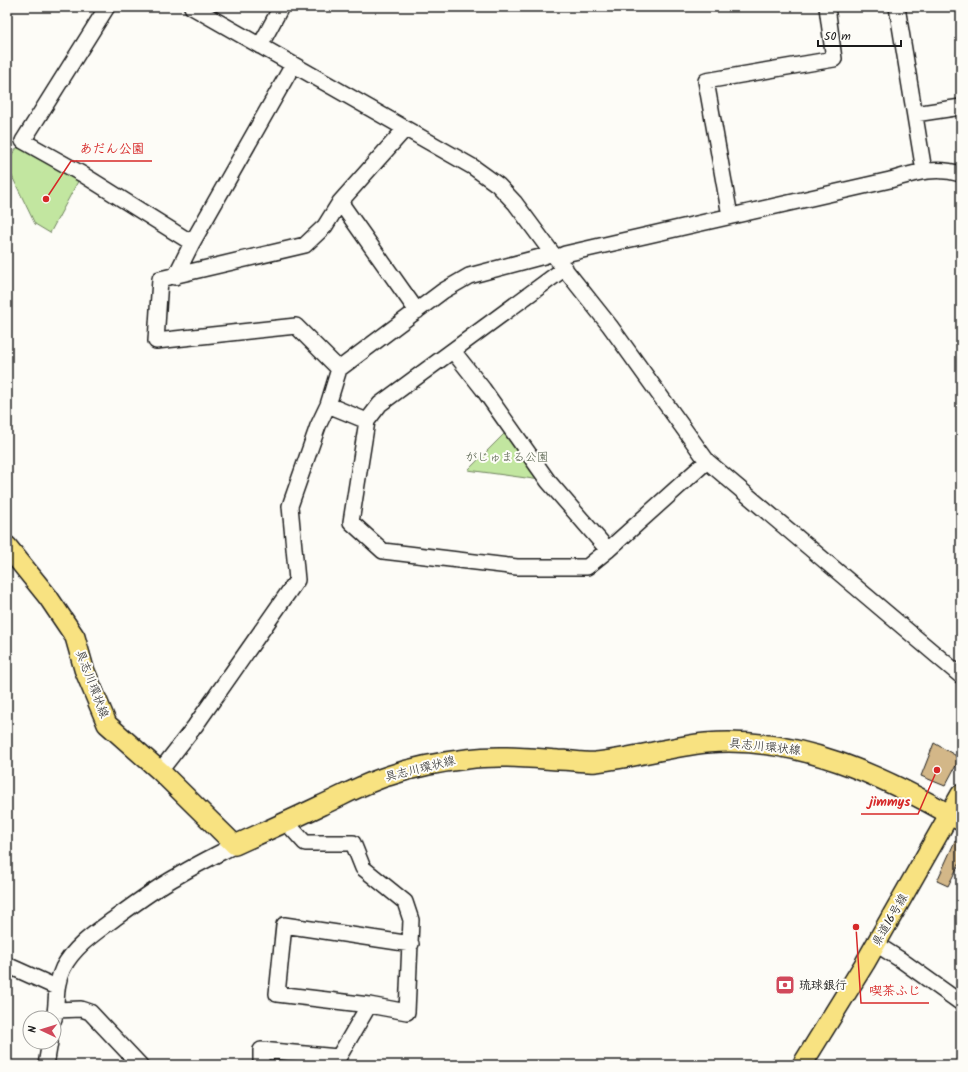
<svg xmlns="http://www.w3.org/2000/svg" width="968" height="1072" font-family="Kalam,'Klee One',sans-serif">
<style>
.green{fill:#c2e6a0;stroke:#6f815e}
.building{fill:#d3b788;stroke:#1c1c1c}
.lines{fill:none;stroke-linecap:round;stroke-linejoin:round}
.minor-casing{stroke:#1c1c1c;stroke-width:18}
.major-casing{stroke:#1c1c1c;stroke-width:22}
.minor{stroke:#fdfcf7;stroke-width:15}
.major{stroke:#f8e281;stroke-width:19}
.labels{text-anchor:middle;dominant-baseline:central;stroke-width:4;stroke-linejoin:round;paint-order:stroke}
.park-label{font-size:12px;fill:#4e5944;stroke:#fdfcf7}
.street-label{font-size:12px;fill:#1c1c1c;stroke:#fdfcf7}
.poi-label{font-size:12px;font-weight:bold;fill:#1c1c1c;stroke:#fdfcf7;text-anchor:start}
.leader{fill:none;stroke:#d62828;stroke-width:1.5}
.callout-dot{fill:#d62828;stroke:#fdfcf7;stroke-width:1.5}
.callout-label{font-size:13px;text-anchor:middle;font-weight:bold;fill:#d62828;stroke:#fdfcf7;stroke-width:4;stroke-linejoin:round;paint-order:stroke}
</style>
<rect width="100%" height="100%" fill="#fdfcf7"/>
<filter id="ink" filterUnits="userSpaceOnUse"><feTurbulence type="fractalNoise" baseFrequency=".025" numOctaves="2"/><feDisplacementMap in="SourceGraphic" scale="8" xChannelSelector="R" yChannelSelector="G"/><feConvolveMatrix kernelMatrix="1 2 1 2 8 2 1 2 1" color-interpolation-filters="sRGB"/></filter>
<g filter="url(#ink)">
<!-- green -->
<path class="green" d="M23,141l59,33 -32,59 -15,-9 -28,-58v-6z
M510,428l38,53 -80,-11z"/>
<!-- building -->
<path class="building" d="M934,743l26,15 -15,28 -24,-10z
M955,841l6,3v16l-13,26 -11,-5z"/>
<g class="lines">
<!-- minor casing -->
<g class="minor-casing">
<path id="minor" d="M107,7l-84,134 59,33 110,69
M192,7l281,160 25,18 17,18 37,50 58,73 97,135 254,215
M897,7l27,164
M260,46l21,-39
M915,114l46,-7
M340,202l77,109
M730,216l-24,-135 128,-22 -7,-52
M556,258l9,-4 325,-74c25,-7 45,-14 71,-6
M565,268l-185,136 -13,17 -16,101 32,29 134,16h70l21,-17 99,-89
M175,277l17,-34 101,-178
M453,351l30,38 65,92 60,69
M339,369l-43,-43 -140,15 4,-62 145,-34 20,-19 15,-24 65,-73
M328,405l39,16
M160,771l35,-45 102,-146 -7,-74 28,-80 10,-21 11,-36 104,-78 26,-15 75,-20 8,-3
M286,822l19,21h48l10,25 42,34 6,18 -4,92 -38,-7 -92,-11 7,-69 127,19
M876,944l25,16 60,43
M7,965l49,22
M56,1010l25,-1 9,3 50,53
M54,1019c4,-19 0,-32 9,-51 12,-23 35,-37 55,-52 19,-14 38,-28 58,-39 19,-12 40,-22 59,-32
M46,1065l4,-23
M261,1065v-15l77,7
M334,1065l35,-60"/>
</g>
<!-- major casing -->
<g class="major-casing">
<path id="major" d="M7,546l41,51 27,40 9,32 23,55 53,47 75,74c29,-13 58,-26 87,-40 22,-10 43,-22 66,-29 26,-9 52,-14 79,-17 30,-4 61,-1 91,1 13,0 26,3 38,2 37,-4 73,-15 110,-19 91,-8 178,33 255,78
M802,1065l63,-102 96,-169"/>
</g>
<!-- minor -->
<use href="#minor" class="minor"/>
<!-- major -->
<use href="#major" class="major"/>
</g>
</g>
<!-- icons -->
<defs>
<g id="bank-square" transform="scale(1)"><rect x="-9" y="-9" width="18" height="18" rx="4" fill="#d1495b" stroke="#fdfcf7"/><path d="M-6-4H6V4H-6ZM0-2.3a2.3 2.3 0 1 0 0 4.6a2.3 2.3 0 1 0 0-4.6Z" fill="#fff"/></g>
</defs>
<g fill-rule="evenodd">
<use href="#bank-square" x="785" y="985"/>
</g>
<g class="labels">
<!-- park labels -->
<g class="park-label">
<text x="507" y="457">がじゅまる公園</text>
</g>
<!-- street labels -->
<g class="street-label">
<text transform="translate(92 684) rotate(69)">具志川環状線</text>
<text transform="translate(765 747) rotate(6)">具志川環状線</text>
<text transform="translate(420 769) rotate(-14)">具志川環状線</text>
<text transform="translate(890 920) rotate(-60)">県道16号線</text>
</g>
<!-- poi labels -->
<g class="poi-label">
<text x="799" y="985">琉球銀行</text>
</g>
</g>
<!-- callouts -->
<path class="leader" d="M46 199L71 161H152M937 770L918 814H861M856 927L861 1003H929"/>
<g class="callout-dot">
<circle cx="46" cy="199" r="4"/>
<circle cx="937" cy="770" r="4"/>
<circle cx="856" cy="927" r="4"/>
</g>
<g class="callout-label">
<text x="112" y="153">あだん公園</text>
<text x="890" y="806">jimmys</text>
<text x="895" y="995">喫茶ふじ</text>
</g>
<!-- margin -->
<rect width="968" height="1072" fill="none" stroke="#fdfcf7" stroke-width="24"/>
<rect x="12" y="12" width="944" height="1048" fill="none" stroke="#1c1c1c" stroke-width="1.5" filter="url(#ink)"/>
<!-- north arrow -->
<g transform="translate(42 1030) rotate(274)"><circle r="19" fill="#fdfcf7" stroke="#a3a29f"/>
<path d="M0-3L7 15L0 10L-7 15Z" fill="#d1495b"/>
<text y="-6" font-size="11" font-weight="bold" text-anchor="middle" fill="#1c1c1c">N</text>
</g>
<!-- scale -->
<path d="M818 40v6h83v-6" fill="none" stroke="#1c1c1c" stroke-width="2"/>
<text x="824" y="40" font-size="12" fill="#1c1c1c" stroke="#fdfcf7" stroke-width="3" paint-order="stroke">50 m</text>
</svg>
